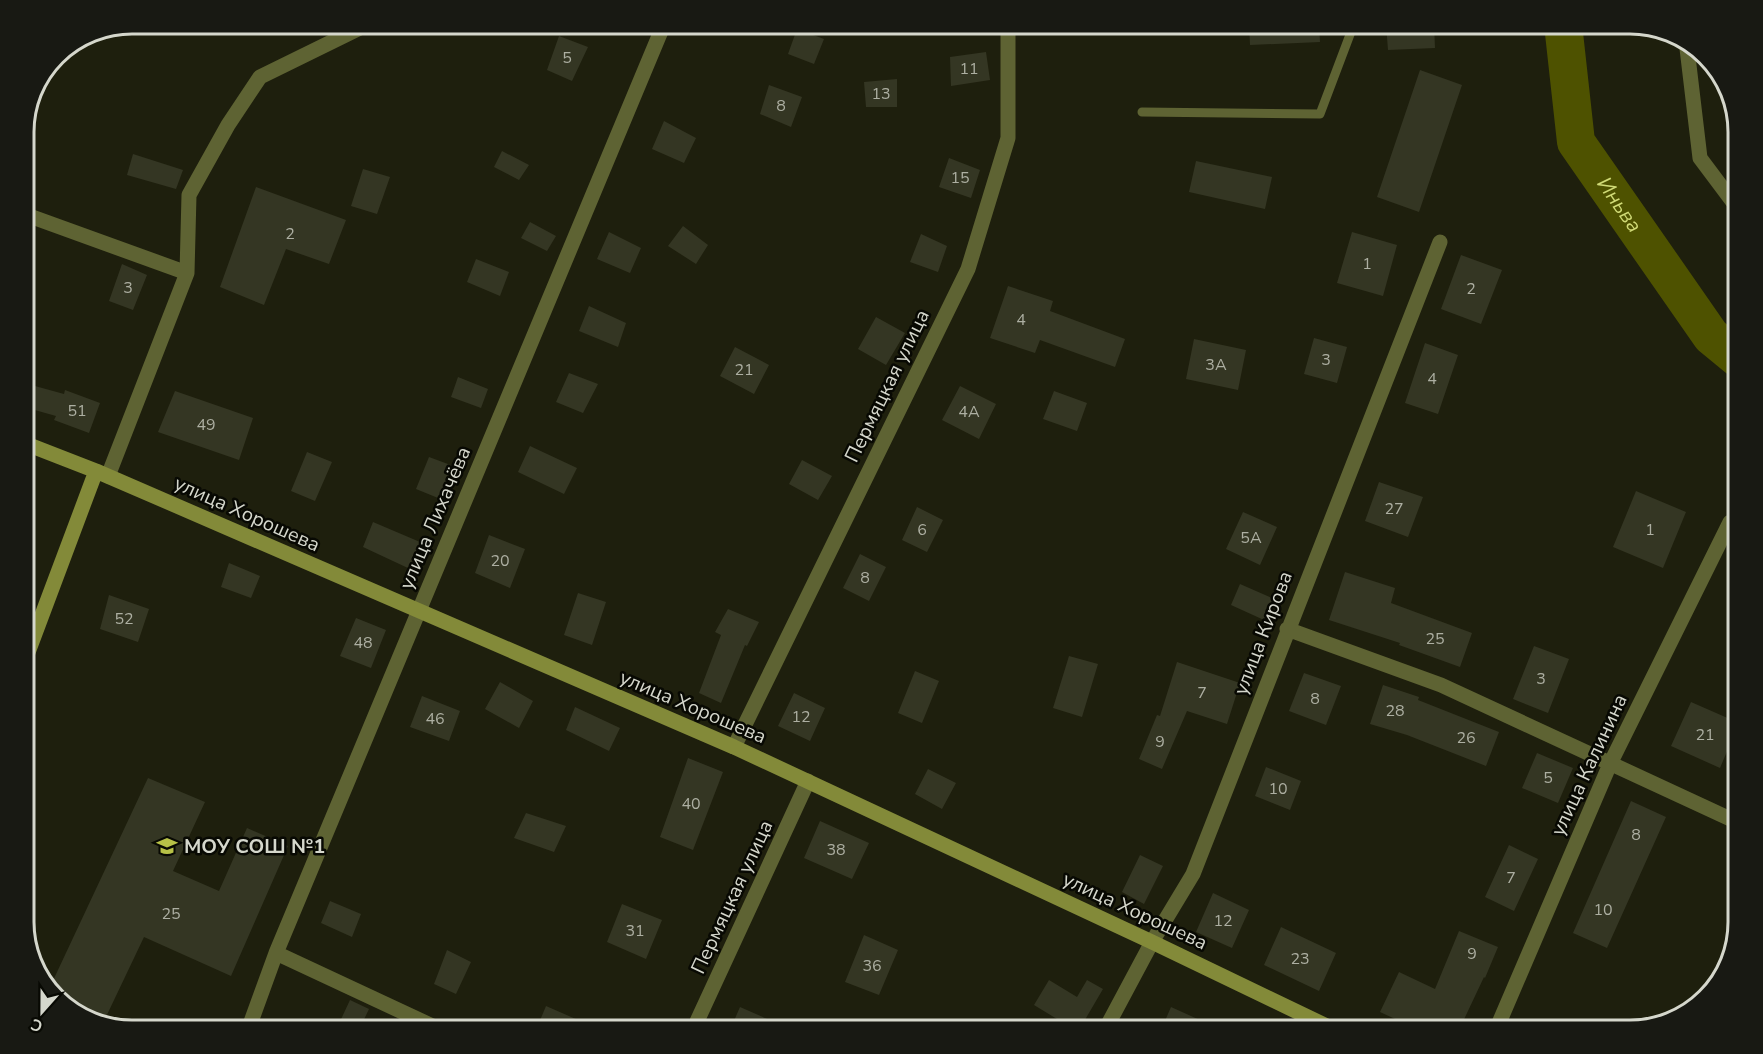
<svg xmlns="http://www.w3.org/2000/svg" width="1763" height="1054" font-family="'Nunito Sans',sans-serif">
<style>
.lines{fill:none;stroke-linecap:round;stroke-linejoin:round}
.river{stroke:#4e5200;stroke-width:38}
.building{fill:#343623}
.lane{stroke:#5e6333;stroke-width:9}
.street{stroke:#5e6333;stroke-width:15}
.secondary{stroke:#838a39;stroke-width:15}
.labels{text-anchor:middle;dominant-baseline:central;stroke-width:5;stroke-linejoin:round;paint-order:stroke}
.number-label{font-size:16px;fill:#adafa2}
.street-label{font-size:20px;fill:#d5d7cc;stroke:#080903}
.poi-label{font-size:20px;font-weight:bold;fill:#d5d7cc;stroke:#080903;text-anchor:start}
.water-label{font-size:21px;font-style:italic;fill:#d0da76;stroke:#080903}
.rim{fill:none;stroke:#d5d7cc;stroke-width:3}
</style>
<rect width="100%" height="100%" fill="#1e1f0d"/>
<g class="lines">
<!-- river -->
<path class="river" id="s1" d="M1563,24l13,118 135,194 28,23"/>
</g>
<!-- building -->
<path class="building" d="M1249,24h70l1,18 -70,3z
M1386,24h48l1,24 -47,2z
M797,29l27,10 -10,25 -26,-10z
M559,36l29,11 -16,34 -25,-11z
M986,52l4,28 -39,6 -1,-29z
M1420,70l42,15 -43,127 -42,-15z
M897,79v28h-31l-2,-25z
M769,85l33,12 -11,30 -31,-13z
M664,121l32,17 -12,25 -32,-14z
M502,151l27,14 -10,15 -25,-13z
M133,154l50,16 -7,19 -49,-14z
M949,158l31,12 -9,28 -32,-11z
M1196,161l76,16 -7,32 -76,-17z
M363,169l27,8 -13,37 -26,-8z
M256,187l90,33 -17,44 -43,-15 -22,56 -44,-18z
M530,222l26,14 -9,15 -26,-13z
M683,226l25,19 -12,19 -28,-18z
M609,232l32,16 -11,25 -33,-14z
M1352,232l45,13 -14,51 -46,-13z
M921,234l26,12 -9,26 -28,-10z
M1461,255l41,15 -21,54 -40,-15z
M476,259l33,13 -9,24 -33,-14z
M122,264l25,11 -14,35 -24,-9z
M1008,286l45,15 -3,10 75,28 -10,28 -75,-27 -5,13 -45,-15z
M589,306l37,17 -8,24 -39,-16z
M876,317l29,16 -19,32 -28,-16z
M1314,338l33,9 -10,36 -33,-9z
M1194,339l52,11 -8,40 -52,-11z
M1425,343l33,12 -20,59 -33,-11z
M735,347l34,18 -15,29 -34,-18z
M569,373l29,11 -15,29 -27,-11z
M458,377l30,12 -7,19 -30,-11z
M24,383l40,11 1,-4 35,13 -11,30 -35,-13 2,-4 -32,-9z
M960,386l36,18 -17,35 -37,-19z
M175,391l78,27 -14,42 -81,-28z
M1054,391l33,12 -10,28 -34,-12z
M530,446l47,22 -13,26 -46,-22z
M307,452l25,10 -17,39 -24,-10z
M429,457l27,10 -13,33 -27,-11z
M802,460l30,16 -14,24 -29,-16z
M1379,482l44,15 -15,40 -43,-16z
M1636,491l50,21 -23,56 -50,-21z
M917,507l26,13 -16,32 -25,-12z
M1243,512l34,15 -17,38 -34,-16z
M373,522l47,20 -10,27 -47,-22z
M489,535l36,14 -15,39 -35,-15z
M860,554l26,13 -17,34 -26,-13z
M229,563l31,13 -9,22 -30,-11z
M1345,572l50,16 -4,15 81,30 -12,34 -61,-22 1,-2 -71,-23z
M1240,584l34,15 -10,21 -33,-15z
M578,593l28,9 -14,43 -28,-10z
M109,595l40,14 -11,33 -38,-13z
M728,609l31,13 -12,24 -2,-1 -24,58 -22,-10 22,-58 -6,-3z
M356,618l30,12 -15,38 -31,-12z
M1534,646l35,13 -21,54 -35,-14z
M1069,656l29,8 -16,53 -29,-9z
M1177,662l63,21 -13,41 -40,-13 -25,58 -23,-10 18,-44 3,1z
M915,671l24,10 -17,42 -24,-10z
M1304,673l37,13 -15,39 -37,-14z
M500,682l33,19 -14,27 -34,-19z
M1383,685l36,12 -1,3 81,32 -13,34 -79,-31 -37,-11z
M794,693l31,15 -15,33 -32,-15z
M422,696l38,15 -11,30 -39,-14z
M1691,702l48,21 -19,45 -49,-22z
M575,707l45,21 -11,23 -43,-21z
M1537,753l36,15 -15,35 -36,-15z
M688,758l35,14 -30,78 -33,-13z
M1266,767l35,14 -11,29 -35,-14z
M928,769l28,14 -14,26 -27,-15z
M148,778l57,24 -32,69 46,20 28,-63 41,18 -57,130 -87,-39 -39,82 -12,-5 -2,5 -13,-4 -28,-28z
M1631,801l35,16 -59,131 -34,-15z
M526,813l40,13 -12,26 -40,-14z
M820,821l49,22 -17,36 -48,-21z
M1509,845l29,14 -24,52 -29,-14z
M1140,855l23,11 -19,38 -22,-12z
M1213,893l36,17 -17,38 -36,-16z
M330,901l31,13 -9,23 -31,-14z
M622,904l40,16 -16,39 -39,-17z
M1281,927l55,26 -17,38 -55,-26z
M1459,931l39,16 -13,31 -1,-1 -25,53h-40l-39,-18 19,-40 36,17z
M864,935l34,15 -19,45 -34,-13z
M447,950l24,12 -15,32 -22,-10z
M1049,980l28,17 10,-17 16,9 -24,41h-4l-41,-25z
M350,1000l19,9 -10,21h-23z
M546,1006l55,24h-65z
M740,1007l52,23h-62z
M1171,1007l51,23h-61z"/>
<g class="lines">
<!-- lane -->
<path class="lane" d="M1142,112l178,2 34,-90"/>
<!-- street -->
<path class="street" d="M1686,40l14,118 39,52
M24,214l163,59
M108,476l79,-203 2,-78 39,-70 32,-48 108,-53
M1287,629l154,56 298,138
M734,747l234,-478 40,-131v-114
M276,953l165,77
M248,1030l28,-77 388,-929
M693,1030l115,-249
M1105,1030l47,-88 41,-68 247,-632
M1496,1030l114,-266 120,-242"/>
<!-- secondary -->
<path class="secondary" d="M24,443l72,28 638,276 418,195 183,88
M24,663l72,-192"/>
</g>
<!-- icons -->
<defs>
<g id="school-bare" transform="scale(1.62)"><path d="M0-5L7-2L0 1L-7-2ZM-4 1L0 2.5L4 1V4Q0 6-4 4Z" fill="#b7c147" stroke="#080903" stroke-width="2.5" paint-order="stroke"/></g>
</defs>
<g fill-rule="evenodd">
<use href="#school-bare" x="167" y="846"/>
</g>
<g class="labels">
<!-- number labels -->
<g class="number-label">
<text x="567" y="58">5</text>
<text x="969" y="69">11</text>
<text x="881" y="94">13</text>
<text x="781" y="106">8</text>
<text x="960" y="178">15</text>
<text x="290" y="234">2</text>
<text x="1367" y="264">1</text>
<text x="128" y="288">3</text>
<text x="1471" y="289">2</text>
<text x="1021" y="320">4</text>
<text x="1326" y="360">3</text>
<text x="1216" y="365">3А</text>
<text x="744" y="370">21</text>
<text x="1432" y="379">4</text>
<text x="77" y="411">51</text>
<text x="969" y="412">4А</text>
<text x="206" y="425">49</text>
<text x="1394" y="509">27</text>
<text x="922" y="530">6</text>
<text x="1650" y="530">1</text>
<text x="1251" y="538">5А</text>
<text x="500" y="561">20</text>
<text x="865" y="578">8</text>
<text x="124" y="619">52</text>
<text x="1435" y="639">25</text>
<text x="363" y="643">48</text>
<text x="1541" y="679">3</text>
<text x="1202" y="693">7</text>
<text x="1315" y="699">8</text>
<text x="1395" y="711">28</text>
<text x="801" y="717">12</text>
<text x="435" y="719">46</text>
<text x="1705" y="735">21</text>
<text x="1466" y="738">26</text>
<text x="1160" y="742">9</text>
<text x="1548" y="778">5</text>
<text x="1278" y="789">10</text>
<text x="691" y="804">40</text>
<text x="1636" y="835">8</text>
<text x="836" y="850">38</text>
<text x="1511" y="878">7</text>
<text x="1603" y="910">10</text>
<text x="171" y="914">25</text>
<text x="1223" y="921">12</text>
<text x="635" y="931">31</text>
<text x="1472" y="954">9</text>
<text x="1300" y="959">23</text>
<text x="872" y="966">36</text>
</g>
<!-- street labels -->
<g class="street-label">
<text transform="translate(887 386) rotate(-64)">Пермяцкая улица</text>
<text transform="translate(247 514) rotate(24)">улица Хорошева</text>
<text transform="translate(435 518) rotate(-67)">улица Лихачёва</text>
<text transform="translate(1263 633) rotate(-69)">улица Кирова</text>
<text transform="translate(693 707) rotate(23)">улица Хорошева</text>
<text transform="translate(1589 765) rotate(-65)">улица Калинина</text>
<text transform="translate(732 897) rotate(-65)">Пермяцкая улица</text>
<text transform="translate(1135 911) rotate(25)">улица Хорошева</text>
</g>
<!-- poi labels -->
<g class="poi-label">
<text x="184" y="846">МОУ СОШ №1</text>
</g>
<!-- water labels -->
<g class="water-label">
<text stroke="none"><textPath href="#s1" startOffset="195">Иньва</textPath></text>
</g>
</g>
<!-- crop -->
<path d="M0 0H1763V1054H0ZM132 34H1630A98 98 0 0 1 1728 132V922A98 98 0 0 1 1630 1020H132A98 98 0 0 1 34 922V132A98 98 0 0 1 132 34Z" fill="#181913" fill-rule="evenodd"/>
<path class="rim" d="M132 34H1630A98 98 0 0 1 1728 132V922A98 98 0 0 1 1630 1020H132A98 98 0 0 1 34 922V132A98 98 0 0 1 132 34Z"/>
<!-- north arrow -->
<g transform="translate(42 1012) rotate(201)" stroke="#080903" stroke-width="4.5" paint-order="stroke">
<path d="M0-4.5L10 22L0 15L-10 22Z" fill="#d5d7cc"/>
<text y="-9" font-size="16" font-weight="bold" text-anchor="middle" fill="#d5d7cc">С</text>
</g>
</svg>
